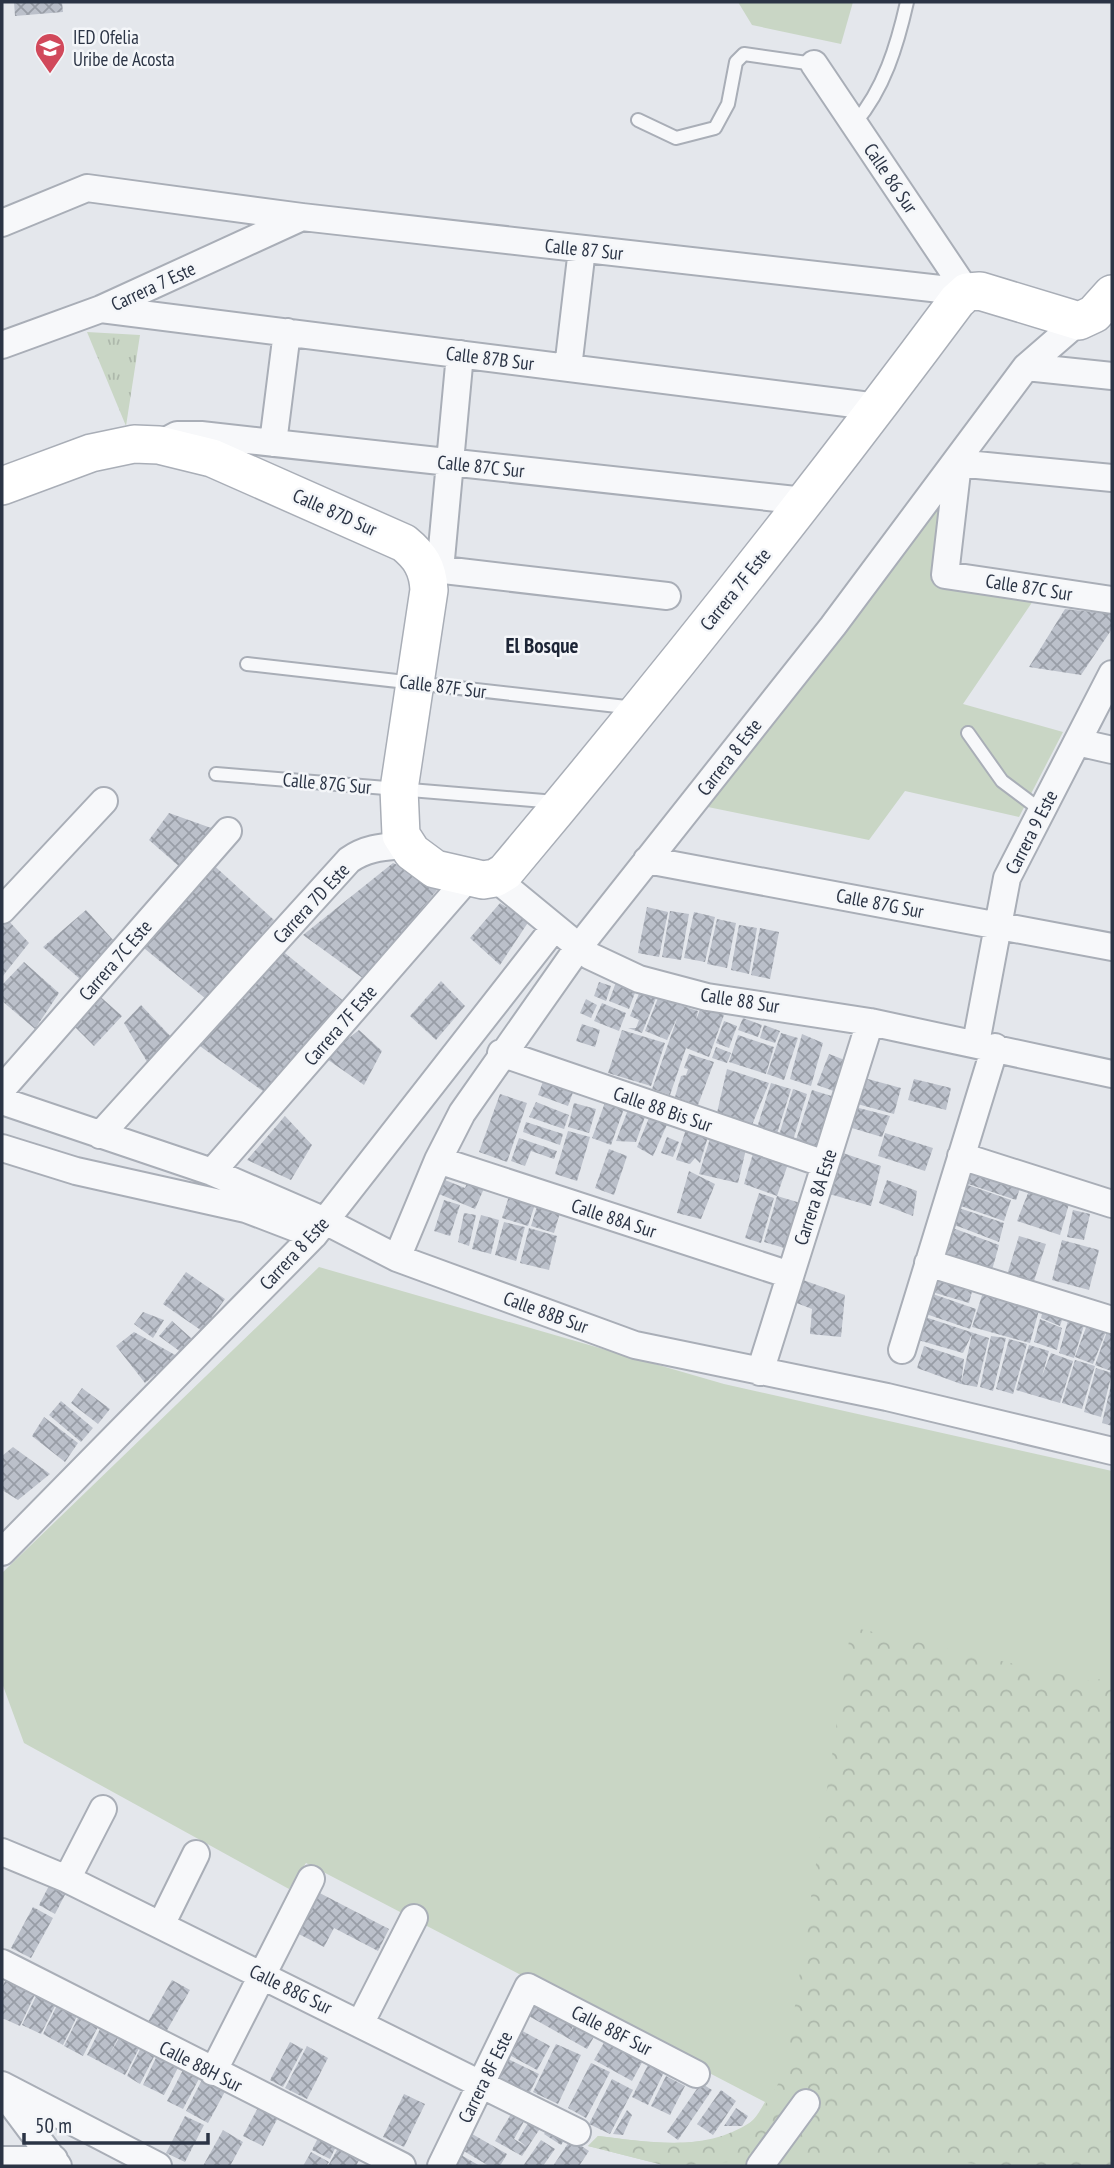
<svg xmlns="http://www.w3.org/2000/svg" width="1114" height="2168" font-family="'PT Sans Narrow',sans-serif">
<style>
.grass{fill:#c9d6c5}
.forest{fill:url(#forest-crowns)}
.park{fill:url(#park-tufts)}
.building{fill:url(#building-cross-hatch)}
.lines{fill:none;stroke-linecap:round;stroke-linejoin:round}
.lane-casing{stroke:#a9aeb7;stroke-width:16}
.street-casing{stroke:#a9aeb7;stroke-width:30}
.secondary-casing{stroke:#a9aeb7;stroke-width:40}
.lane{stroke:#f7f8fa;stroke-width:12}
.street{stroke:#f7f8fa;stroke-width:26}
.secondary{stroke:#fff;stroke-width:37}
.labels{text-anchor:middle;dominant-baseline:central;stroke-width:5;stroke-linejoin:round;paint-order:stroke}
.poi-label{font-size:19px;fill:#2b3445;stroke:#f4f6f9;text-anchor:start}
.street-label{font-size:19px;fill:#2b3445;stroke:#f4f6f9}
.neighbourhood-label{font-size:21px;font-weight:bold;fill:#1d2536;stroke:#f4f6f9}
</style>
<defs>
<pattern id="forest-crowns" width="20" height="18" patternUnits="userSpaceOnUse" patternTransform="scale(1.75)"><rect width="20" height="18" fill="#c9d6c5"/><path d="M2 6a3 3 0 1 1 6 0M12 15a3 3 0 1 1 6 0" fill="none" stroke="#adb8ab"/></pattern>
<pattern id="park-tufts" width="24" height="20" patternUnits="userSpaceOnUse" patternTransform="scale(1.75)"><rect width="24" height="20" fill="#c9d6c5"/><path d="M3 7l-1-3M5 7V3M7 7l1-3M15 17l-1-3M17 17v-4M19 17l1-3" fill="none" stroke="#adb8ab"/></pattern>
<pattern id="building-cross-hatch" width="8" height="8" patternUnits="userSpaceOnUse" patternTransform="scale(1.75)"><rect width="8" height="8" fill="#bbc0ca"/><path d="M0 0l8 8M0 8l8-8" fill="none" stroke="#989da6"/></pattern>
</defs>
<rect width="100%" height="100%" fill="#e4e7ec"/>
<!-- grass -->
<path class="grass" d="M738,2h115l-12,42 -89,-19z
M939,506l-8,75 102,20 -70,103 100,28 -44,85 -114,-26 -36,49 -166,-34z
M319,1267l405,117 388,87v695h-445l-79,-20 10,-10c43,5 119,18 155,-16 5,-5 9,-13 12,-18l-459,-239 -17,26 -265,-146 -22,-60v-110z"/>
<!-- forest -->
<path class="forest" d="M851,1627l239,54 22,-4v489h-114l-133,-13 -198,13 -79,-20 10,-10c51,6 106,17 153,-14 13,-10 24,-35 34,-49z"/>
<!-- park -->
<path class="park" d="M87,332l53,3 -14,91z"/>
<!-- building -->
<path class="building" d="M14,2h48l1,10 -48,4z
M1065,609l47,5v15l-31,46 -52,-8z
M169,813l45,16 -33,39 -32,-28z
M209,861l65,59 -68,79 -67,-55z
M393,863l49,21 -78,95 -61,-44z
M500,903l29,18 -29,44 -30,-27z
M647,907l21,5 -9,45 -21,-4z
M86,910l28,31 -34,38 -37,-32z
M670,911l19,3 -8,46 -19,-3z
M694,912l21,5 -10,45 -21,-4z
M7,919l22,24 -27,34v-52z
M717,919l19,4 -9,45 -20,-4z
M739,925l18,3 -8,46 -18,-4z
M760,928l19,4 -9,47 -19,-4z
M280,949l66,54 -79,91 -70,-50z
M24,962l35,31 -24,36 -33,-28v-16z
M619,974l20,8 -10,27 -20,-8z
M441,981l24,25 -29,34 -26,-24z
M599,982l12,4 -5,15 -12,-5z
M640,991l16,7 -14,35 -14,-5h8l3,-8 -9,-4z
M95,992l27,24 -28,30 -25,-25z
M658,998l40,13 -2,9 5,-13 23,8 -15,42 -23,-9 -16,47 -18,-6 26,-73 -11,24 -22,-9z
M586,999l11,6 -6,13 -11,-5z
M602,1003l24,10 -7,18 -25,-10z
M141,1005l33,35 -25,25 -25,-42z
M743,1018l19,7 -4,12 -20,-7z
M724,1021l13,5 -8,22 -13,-5z
M582,1024l18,6 -5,17 -19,-6z
M764,1025l16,6 -5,12 -15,-5z
M359,1030l23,21 -18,34 -40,-28z
M622,1030l43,13 -14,43 -43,-13z
M781,1033l17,5 -14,42 -17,-6z
M802,1034l21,9 -12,43 -21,-7z
M738,1035l36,12 -8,27 -37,-12z
M716,1047l15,6 -4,10 -15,-5z
M689,1054l25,8 -16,43 -23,-8 6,-21 5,-1 2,-6 -4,-1z
M829,1054l21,8 -11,31 -22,-8z
M727,1069l42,14 -17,42 -35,-12z
M545,1076l30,11 -7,19 -30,-11z
M857,1076l44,12 -7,26 -44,-12z
M914,1079l37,9 -5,22 -38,-10z
M771,1083l20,6 -16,51 -20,-6z
M793,1089l14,5 -16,53 -14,-5z
M812,1090l26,8 -17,56 -27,-8z
M500,1094l27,9 -20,59 -28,-10z
M607,1097l19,6 -15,42 -19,-7z
M536,1102l33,13 -5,14 -35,-12z
M574,1103l22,6 -7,24 -21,-6z
M851,1106l39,10 -8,21 -37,-11z
M629,1107l17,7 -10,28 -20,-1z
M651,1113l18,7 -16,36 -16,-9z
M285,1116l27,29 -21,35 -44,-20z
M526,1122l37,12 -3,11 -37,-13z
M688,1123l22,7 -10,33 -5,-5 -5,6 -14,-4z
M568,1131l22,6 -13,44 -22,-7z
M712,1132l35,13 -9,38 -39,-9z
M885,1133l48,15 -8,23 -47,-15z
M667,1137l12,5 -6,15 -12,-4z
M519,1138l38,13 -3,8 -23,-8 -6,15 -14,-5z
M609,1149l18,7 -13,39 -19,-7z
M754,1150l35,11 -12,35 27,8 -13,46 -27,-8 13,-46 -33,-12z
M840,1152l41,14 -10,40 -45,-13z
M969,1161l54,18 -7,21 -54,-18z
M689,1171l26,13 -14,35 -24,-6z
M470,1177l16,7 -11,25 -36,-15 6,-14 20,8z
M887,1180l30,11 -4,25 -34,-13z
M1032,1183l39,14 -11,38 -43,-14z
M965,1184l46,16 -7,21 -46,-16z
M511,1190l26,8 -9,28 -26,-8z
M759,1193l15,5 -13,45 -16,-5z
M444,1200l16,5 -10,31 -16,-5z
M539,1200l23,6 -8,27 -23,-7z
M959,1208l45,15 -5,19 -47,-18z
M1073,1210l17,4 -6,26 -17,-3z
M464,1213l12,2 -7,31 -11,-4z
M481,1215l18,5 -8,34 -19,-5z
M504,1222l21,5 -9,34 -21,-6z
M950,1227l49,18 -7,25 -50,-16z
M529,1228l28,8 -8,34 -29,-7z
M1019,1236l27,8 -13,40 -26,-9z
M1062,1240l37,10 -10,40 -37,-10z
M938,1269l37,11 -6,23 -37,-11z
M186,1272l39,27 -23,32 -39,-27z
M803,1280l42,15 -4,42 -31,-3 2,-25 -18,-7z
M985,1286l56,17 -11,40 -58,-16z
M933,1294l43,15 -6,20 -44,-15z
M1044,1305l21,6 -5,15 -19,-8z
M143,1312l21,8 -11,18 -19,-14z
M925,1317l64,21 -12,49 -16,-3 -44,-16 7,-22 40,13 -3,25 11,-50 -9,19 -45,-13z
M1069,1317l16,5 -11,36 -15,-5z
M1040,1319l22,9 -5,22 -23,-8z
M172,1321l19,17 -9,15 -23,-17z
M1088,1322l19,7 -14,35 -18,-7z
M1109,1326l3,3 -1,42 -16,-6z
M134,1332l43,24 -32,27 -29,-37z
M991,1336l15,2 -13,53 -13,-4z
M1009,1339l18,5 -14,50 -17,-5z
M1029,1345l20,6 -7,25 9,-23 22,8 -13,42 -44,-13z
M1075,1360l20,6 -13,43 -20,-6z
M1096,1368l16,5 -11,44 -17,-5z
M1111,1385h1v41l-10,-3z
M82,1388l28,21 -12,15 -27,-21z
M61,1401l32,27 -12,14 -32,-27z
M44,1417l34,26 -13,19 -33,-26z
M13,1447l37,27 -32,26 -16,-10v-34z
M53,1878l16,9 -14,27 -16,-9z
M312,1889l77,40 -11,22 -44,-23 -10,19 -33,-17z
M33,1907l20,11 -22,40 -20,-10z
M8,1974l30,14 -18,38 -18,-8v-30z
M172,1980l18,10 -24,42 -18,-10z
M41,1986l19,10 -19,38 -19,-9z
M537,1996l39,23 -6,14 10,-17 19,12 -12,21 -60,-34z
M61,1997l20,11 -18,37 -20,-11z
M83,2008l19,11 -19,37 -19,-10z
M105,2019l18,9 -14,28 15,-27 20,10 -19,36 -38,-20z
M517,2028l33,18 -13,24 -33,-18z
M609,2034l37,21 -14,26 -38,-21z
M145,2039l14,8 -19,37 -13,-8z
M290,2042l13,7 -20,38 -13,-7z
M556,2044l25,11 -23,49 -25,-12z
M307,2046l21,12 -21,41 -22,-11z
M161,2047l22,11 -19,37 -21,-10z
M504,2057l35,17 -11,22 -34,-17z
M651,2059l16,7 -19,39 -16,-8z
M591,2063l19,9 -24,46 -18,-10z
M185,2066l16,9 -18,34 -16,-8z
M206,2072l23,12 -21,39 -22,-12z
M666,2076l19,10 -15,29 -19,-9z
M612,2079l21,11 -23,44 -21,-10z
M701,2083l11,7 -34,50 -11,-8z
M721,2090l15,11 -23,34 -16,-11z
M404,2094l21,10 -21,43 -21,-10z
M262,2100l20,10 -19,36 -20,-10z
M736,2108l12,8 -6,10h-18z
M514,2109l13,7 -13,23 13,8 -9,-7 12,-20 11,7 -19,29 -27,-15z
M627,2110l5,5 -9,20 -10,-1z
M185,2116l19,9 -19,37 -19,-9z
M551,2124l16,12 -6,9 -17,-11z
M223,2130l20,12 -13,24h-27z
M322,2130l18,8 -10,21 -18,-9z
M467,2131l40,23 -7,12h-11l-32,-19z
M571,2139l18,12 -10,15h-26z
M541,2140l14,9 -12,17h-20z
M342,2141l21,11 -7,14h-28z
M311,2152l18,10 -3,4h-23z
M456,2152l24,14h-33z"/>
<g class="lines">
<!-- lane casing -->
<g class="lane-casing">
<path id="lane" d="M638,120l38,18 39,-10 13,-24 8,-42 8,-8 70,10
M855,123c29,-34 42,-77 52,-121
M247,664l388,44
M968,733l34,48 40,30
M216,774l340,28"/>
</g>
<!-- street casing -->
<g class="street-casing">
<path id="street" d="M814,64l153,228
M2,223l85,-35 215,29 665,75
M101,309l777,98
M2,345l99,-36 201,-92
M1026,367l86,9
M568,368l14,-119
M162,443l15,-8h24l604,66
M273,443l14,-111
M956,463l156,15
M958,463l-13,112 167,25
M426,568l241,28
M440,570l20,-216
M1077,742l35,8
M647,860l465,87
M495,878l95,78 49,23 68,18 163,25 242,52
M2,910l102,-109
M976,1043l31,-165 105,-204
M501,1053l324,111
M2,1089l226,-258
M2,1101l210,71 113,49 72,37 238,87 252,52 225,54
M100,1135l249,-275c18,-13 36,-13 57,-15
M2,1148l74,23 170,38 68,26
M961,1156l151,48
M438,1160l352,115
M212,1172l256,-294
M397,1258l41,-98 24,-47 116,-165 255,-322 193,-259 53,-46
M928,1263l184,57
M902,1350l93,-303
M760,1372l110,-350
M2,1552l312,-317 240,-307
M2,1852l65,27 510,253
M67,1879l36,-70
M161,1925l35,-71
M2,1963l400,203
M360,2024l54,-106
M213,2072l98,-193
M2,2085l156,81
M2,2091l56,75
M2,2160l52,-1
M441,2166l87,-179 168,87
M760,2166l46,-63"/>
</g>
<!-- secondary casing -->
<g class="secondary-casing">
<path id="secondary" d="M2,486l89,-33 43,-9 25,1 53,13 192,85c16,13 24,25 25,47l-30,199 2,46 11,17 23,17 48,11 12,-2 10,-6c156,-186 307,-376 452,-571l10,-9 13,-1 99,30 15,-7 18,-20"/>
</g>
<!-- lane -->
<use href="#lane" class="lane"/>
<!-- street -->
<use href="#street" class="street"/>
<!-- secondary -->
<use href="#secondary" class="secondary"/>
</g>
<!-- icons -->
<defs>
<g id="school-pin" transform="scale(1.575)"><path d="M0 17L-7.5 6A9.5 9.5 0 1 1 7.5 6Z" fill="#d1495b" stroke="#f4f6f9"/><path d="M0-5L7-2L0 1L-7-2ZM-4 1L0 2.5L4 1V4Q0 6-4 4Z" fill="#fff"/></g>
</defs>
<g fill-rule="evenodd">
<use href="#school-pin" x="50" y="48"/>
</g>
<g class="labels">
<!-- poi labels -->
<g class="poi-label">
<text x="73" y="37">IED Ofelia<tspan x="73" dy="22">Uribe de Acosta</tspan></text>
</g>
<!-- street labels -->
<g class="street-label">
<text transform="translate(891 178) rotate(56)">Calle 86 Sur</text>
<text transform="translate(584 249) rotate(6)">Calle 87 Sur</text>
<text transform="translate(153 286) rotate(-25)">Carrera 7 Este</text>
<text transform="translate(490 358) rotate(7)">Calle 87B Sur</text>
<text transform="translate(481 466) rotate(6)">Calle 87C Sur</text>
<text transform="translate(335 512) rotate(24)">Calle 87D Sur</text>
<text transform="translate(1029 587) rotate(9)">Calle 87C Sur</text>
<text transform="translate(735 589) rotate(-51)">Carrera 7F Este</text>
<text transform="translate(443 686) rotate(7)">Calle 87F Sur</text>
<text transform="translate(729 757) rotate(-52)">Carrera 8 Este</text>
<text transform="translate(327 783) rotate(5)">Calle 87G Sur</text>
<text transform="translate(1031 832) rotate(-63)">Carrera 9 Este</text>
<text transform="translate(311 903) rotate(-47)">Carrera 7D Este</text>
<text transform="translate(880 903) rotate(11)">Calle 87G Sur</text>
<text transform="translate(115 960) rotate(-49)">Carrera 7C Este</text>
<text transform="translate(740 1000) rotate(9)">Calle 88 Sur</text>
<text transform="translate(340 1025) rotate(-49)">Carrera 7F Este</text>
<text transform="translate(663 1109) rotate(19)">Calle 88 Bis Sur</text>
<text transform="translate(815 1197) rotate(-72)">Carrera 8A Este</text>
<text transform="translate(614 1218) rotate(18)">Calle 88A Sur</text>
<text transform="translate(294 1253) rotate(-47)">Carrera 8 Este</text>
<text transform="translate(546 1312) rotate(20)">Calle 88B Sur</text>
<text transform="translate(291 1989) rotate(26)">Calle 88G Sur</text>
<text transform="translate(612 2030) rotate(27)">Calle 88F Sur</text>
<text transform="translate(201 2066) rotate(27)">Calle 88H Sur</text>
<text transform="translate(485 2077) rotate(-64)">Carrera 8F Este</text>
</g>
<!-- neighbourhood labels -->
<g class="neighbourhood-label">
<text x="542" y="645">El Bosque</text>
</g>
</g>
<!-- border -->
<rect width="1114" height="2168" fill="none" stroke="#2b3445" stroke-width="7"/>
<!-- scale -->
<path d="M24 2133v10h184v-10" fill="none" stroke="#2b3445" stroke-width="3.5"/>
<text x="35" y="2133" font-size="21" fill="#2b3445" stroke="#f4f6f9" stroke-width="5" paint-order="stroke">50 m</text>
</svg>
